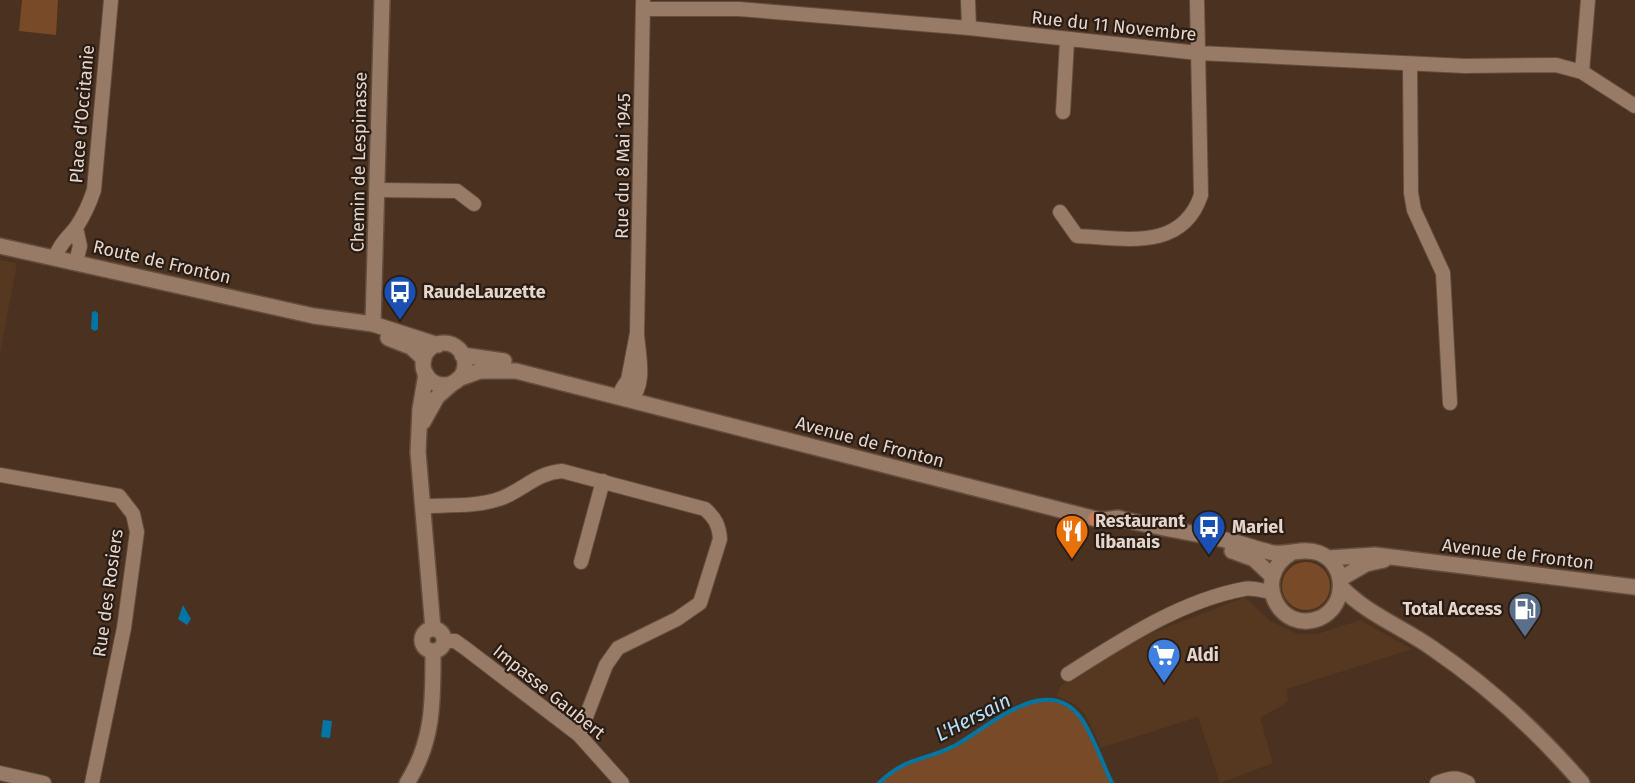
<svg xmlns="http://www.w3.org/2000/svg" width="1635" height="783" font-family="'Fira Sans',sans-serif">
<style>
.built{fill:#563720}
.green{fill:#794a27}
.water{fill:#0076a4}
.lines{fill:none;stroke-linecap:round;stroke-linejoin:round}
.stream{stroke:#0076a4;stroke-width:4}
.minor-casing{stroke:#634e3e;stroke-width:16}
.tertiary-casing{stroke:#634e3e;stroke-width:18}
.secondary-casing{stroke:#634e3e;stroke-width:18}
.primary-casing{stroke:#634e3e;stroke-width:18}
.minor{stroke:#987b67;stroke-width:14}
.tertiary{stroke:#987b67;stroke-width:15}
.secondary{stroke:#987b67;stroke-width:15}
.primary{stroke:#cb7b53;stroke-width:15}
.labels{text-anchor:middle;dominant-baseline:central;stroke-width:4.5;stroke-linejoin:round;paint-order:stroke}
.street-label{font-size:18px;fill:#e5d5ca;stroke:#281c14}
.poi-label{font-size:18px;font-weight:bold;fill:#e5d5ca;stroke:#281c14;text-anchor:start}
.water-label{font-size:20px;font-style:italic;fill:#b5e0fa;stroke:#281c14}
</style>
<rect width="100%" height="100%" fill="#4b311f"/>
<!-- built -->
<path class="built" d="M0,260l17,3 -17,90z
M1245,597l24,23 28,14h20l43,-14 52,29 -125,40 1,13 -28,16 13,45 -53,20 -22,-66 -97,31 -16,-34 -11,-10 -18,-8 5,-10 21,-15 70,-38z"/>
<!-- green -->
<path class="green" d="M22,0h36l-2,35 -37,-4z
M1282 586a24 24 0 1 1 48 0a24 24 0 1 1-48 0Z
M1052,700c37,8 45,53 60,83h-233c29,-29 48,-22 78,-39 31,-18 56,-41 95,-44z"/>
<!-- water -->
<path class="water" d="M95,311l3,2v16l-3,2 -4,-2 1,-17z
M183,605l8,14 -4,6 -9,-6z
M323,720l9,1 -2,17 -9,-1z"/>
<g class="lines">
<!-- stream -->
<path class="stream" d="M879,783c27,-27 47,-22 77,-38 34,-19 94,-76 127,-24 12,19 19,42 29,62"/>
<!-- minor casing -->
<g class="minor-casing">
<path id="minor" d="M968,0l1,28
M643,9h96l230,19 229,25 267,13 91,-1 26,7 53,34
M1410,64l1,129 3,17 29,63 7,130
M1582,72l6,-72
M1063,112l4,-71
M379,190l78,1 17,13
M1060,212l17,24c47,2 105,16 124,-41l-4,-195
M76,228l4,18 -4,16
M55,258c5,-15 13,-20 22,-32 8,-12 13,-24 17,-36l17,-190
M637,333l-9,47 -6,9 8,11c17,-15 8,-46 7,-67l6,-331
M0,475l119,21 14,18 4,18 -13,96 -32,155
M423,506c27,-1 54,1 79,-8 22,-9 35,-25 60,-27l143,38c10,9 14,16 15,30l-20,64 -23,16 -59,29 -12,17 -27,70
M581,562l22,-81
M445,641h10l10,7 114,87 43,48
M1068,674c54,-34 112,-73 176,-85 8,-2 19,2 27,3
M0,773l44,10
M1437,783c12,-5 20,-7 31,0"/>
</g>
<!-- tertiary casing -->
<g class="tertiary-casing">
<path id="tertiary" d="M373,324l9,-324
M426,374l-6,35 -2,43 15,177
M423,422l14,-25 17,-15
M422 640a11 11 0 1 1 22 0a11 11 0 1 1-22 0Z
M407,783c27,-42 26,-83 26,-131"/>
</g>
<!-- secondary casing -->
<g class="secondary-casing">
<path id="secondary" d="M0,246l314,70 59,8 65,21
M388,338l23,9 13,12
M423 364a21 21 0 1 1 42 0a21 21 0 1 1-42 0Z
M462,355l42,6
M458,379l22,-8h36l580,148
M1102,520l16,-2c35,9 72,14 107,22 17,3 33,10 49,13 15,2 30,-6 45,0 15,6 23,21 21,37 -1,12 -9,23 -20,28 -41,17 -69,-41 -29,-65
M1232,551l22,8 18,17
M1328,558l47,-3 260,32
M1340,579l26,-15 18,-4
M1341,587c26,27 61,40 91,61 56,38 106,84 150,135"/>
</g>
<!-- primary casing -->
<g class="primary-casing">
<path id="primary" d="M1096,519l6,1"/>
</g>
<!-- minor -->
<use href="#minor" class="minor"/>
<!-- tertiary -->
<use href="#tertiary" class="tertiary"/>
<!-- secondary -->
<use href="#secondary" class="secondary"/>
<!-- primary -->
<use href="#primary" class="primary"/>
</g>
<!-- icons -->
<defs>
<g id="bus-pin" transform="scale(1.725)"><path d="M0 17L-7.5 6A9.5 9.5 0 1 1 7.5 6Z" fill="#1a4fb4" stroke="#281c14"/><path d="M-5-6H5V4H4V6H2V4H-2V6H-4V4H-5ZM-3.5-4V0h7V-4ZM-3.5 1.2v1.5H-2V1.2ZM2 1.2v1.5H3.5V1.2Z" fill="#fff"/></g>
<g id="restaurant-pin" transform="scale(1.725)"><path d="M0 17L-7.5 6A9.5 9.5 0 1 1 7.5 6Z" fill="#e8710a" stroke="#281c14"/><path d="M-5-6h1v4h1v-4h1v4h1v-4h1v5L-1.5 .5V6h-2V.5L-5-1ZM5-6V6H3V1.5H1.5Q1.5-4 5-6Z" fill="#fff"/></g>
<g id="fuel-pin" transform="scale(1.725)"><path d="M0 17L-7.5 6A9.5 9.5 0 1 1 7.5 6Z" fill="#5c6f8a" stroke="#281c14"/><path d="M-5.5-6h7V0h2V4h1.3V-2.5L3-4.5l.8-.8L6-3V5H2.5V1h-1V6h-7ZM-4.2-4.7v3.2H.2V-4.7Z" fill="#fff"/></g>
<g id="supermarket-pin" transform="scale(1.725)"><path d="M0 17L-7.5 6A9.5 9.5 0 1 1 7.5 6Z" fill="#3f7fe0" stroke="#281c14"/><path d="M-6-5.5h2.5l.6 2H6L4.5 2H-2.5L-4.4-4H-6ZM-1.5 3.2a1.3 1.3 0 1 0 .1 0ZM3 3.2a1.3 1.3 0 1 0 .1 0Z" fill="#fff"/></g>
</defs>
<g fill-rule="evenodd">
<use href="#bus-pin" x="400" y="292"/>
<use href="#bus-pin" x="1209" y="527"/>
<use href="#restaurant-pin" x="1072" y="531"/>
<use href="#fuel-pin" x="1525" y="609"/>
<use href="#supermarket-pin" x="1164" y="655"/>
</g>
<g class="labels">
<!-- street labels -->
<g class="street-label">
<text transform="translate(1114 26) rotate(6)">Rue du 11 Novembre</text>
<text transform="translate(82 114) rotate(-85)">Place d'Occitanie</text>
<text transform="translate(359 162) rotate(-89)">Chemin de Lespinasse</text>
<text transform="translate(623 166) rotate(-89)">Rue du 8 Mai 1945</text>
<text transform="translate(162 262) rotate(13)">Route de Fronton</text>
<text transform="translate(870 442) rotate(15)">Avenue de Fronton</text>
<text transform="translate(1518 554) rotate(7)">Avenue de Fronton</text>
<text transform="translate(108 593) rotate(-82)">Rue des Rosiers</text>
<text transform="translate(549 692) rotate(39)">Impasse Gaubert</text>
</g>
<!-- poi labels -->
<g class="poi-label">
<text x="423" y="292">RaudeLauzette</text>
<text x="1095" y="521">Restaurant<tspan x="1095" dy="21">libanais</tspan></text>
<text x="1232" y="527">Mariel</text>
<text x="1502" y="609" text-anchor="end">Total Access</text>
<text x="1187" y="655">Aldi</text>
</g>
<!-- water labels -->
<g class="water-label">
<text transform="translate(973 717) rotate(-27)">L'Hersain</text>
</g>
</g>
</svg>
